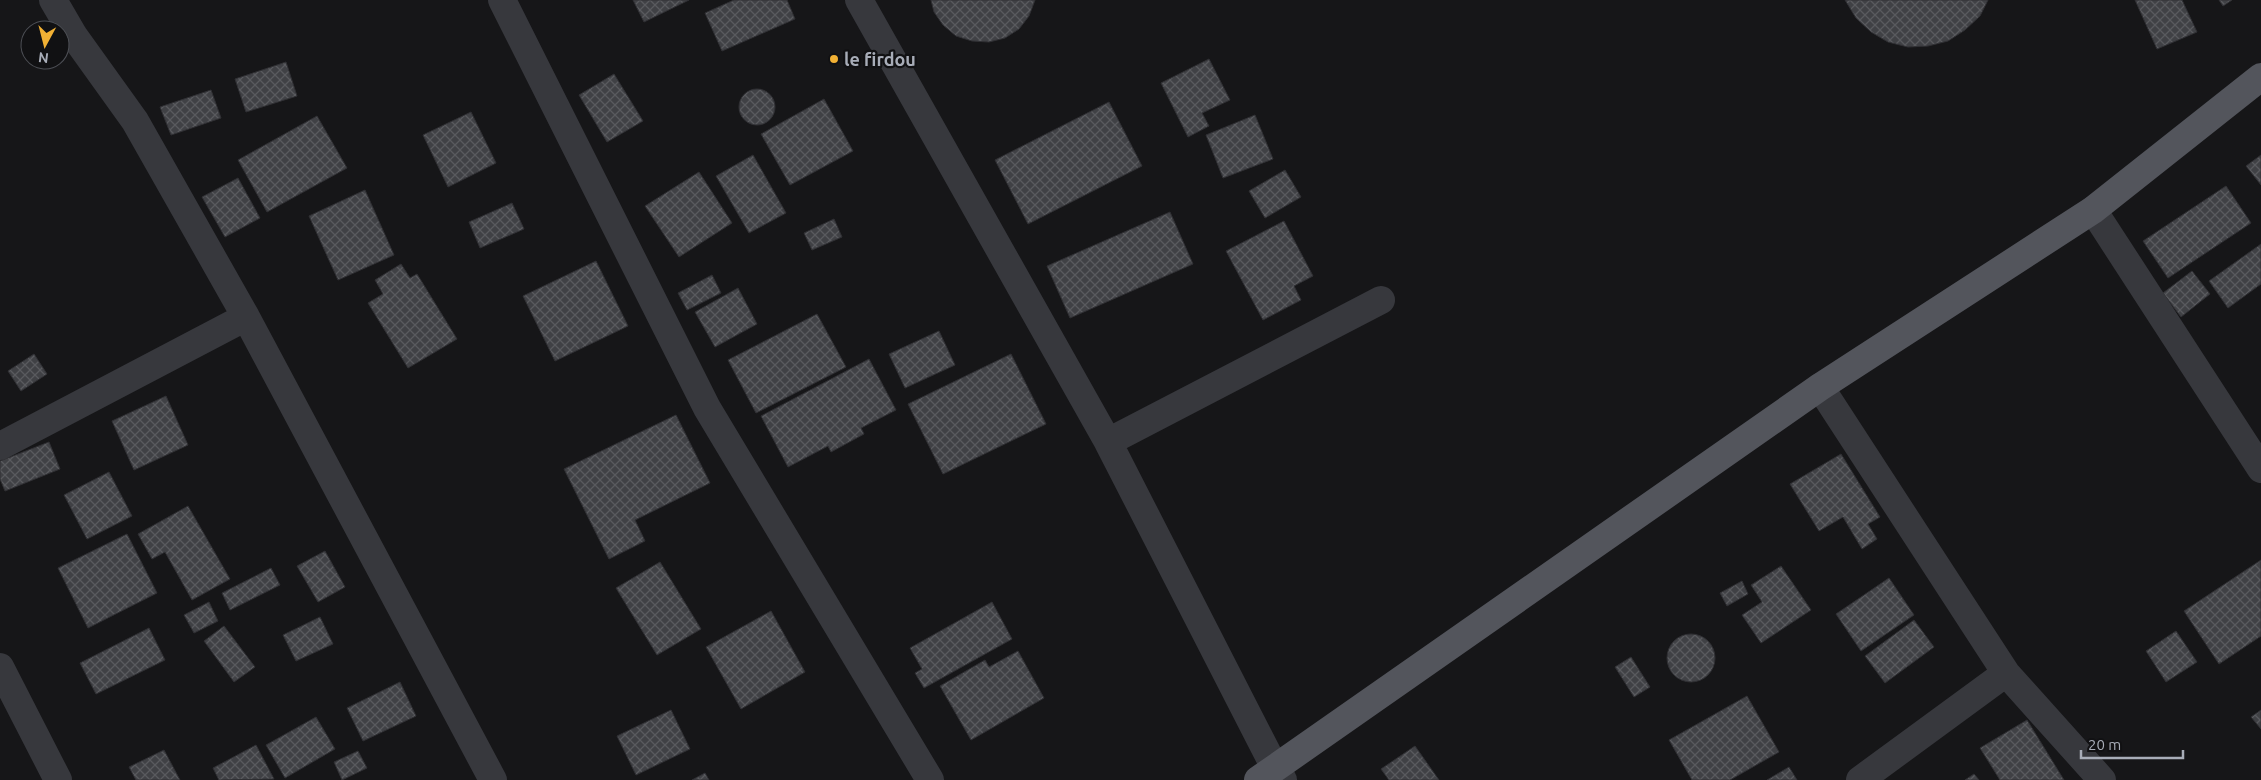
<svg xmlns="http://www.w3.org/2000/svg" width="2261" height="780" font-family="Ubuntu,sans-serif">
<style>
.building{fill:url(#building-cross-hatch);stroke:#303034}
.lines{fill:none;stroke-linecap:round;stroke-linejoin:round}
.minor{stroke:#37383d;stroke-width:28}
.primary{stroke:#53555c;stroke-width:28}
.poi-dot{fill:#f2b134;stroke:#111113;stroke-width:2}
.labels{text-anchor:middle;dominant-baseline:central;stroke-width:4.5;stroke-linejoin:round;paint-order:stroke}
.poi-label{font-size:18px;font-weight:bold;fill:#a8adb8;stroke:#111113;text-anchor:start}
</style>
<defs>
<pattern id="building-cross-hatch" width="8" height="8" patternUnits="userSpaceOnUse" patternTransform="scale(1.25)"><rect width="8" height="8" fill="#404145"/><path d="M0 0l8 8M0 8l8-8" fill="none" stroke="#595a5e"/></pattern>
</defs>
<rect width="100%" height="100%" fill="#161618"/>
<!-- building -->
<path class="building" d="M633,0h56l-45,22z
M734,0h53l8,19 -73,32 -17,-38z
M931,0h104l-6,16 -10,13 -14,9 -16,4 -17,-1 -16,-5 -13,-11 -9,-13z
M1845,0h143l-8,16 -15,14 -17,11 -20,5 -20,1 -20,-5 -17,-10 -15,-14z
M2135,0h47l15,32 -40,17z
M2219,0h13l-9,6z
M1209,59l21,41 -28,13 7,13 -21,11 -27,-54z
M286,62l11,34 -51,16 -11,-33z
M614,74l29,47 -36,21 -28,-47z
M739 107a18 18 0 1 1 36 0a18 18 0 1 1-36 0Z
M211,90l10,28 -50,17 -11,-28z
M824,99l29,52 -63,34 -29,-51z
M1109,102l33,64 -114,58 -33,-64z
M471,112l25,51 -48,24 -25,-52z
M1255,115l18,44 -50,19 -17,-43z
M317,116l30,52 -80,44 -29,-52z
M753,155l33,58 -37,20 -33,-57z
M2261,155v30l-15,-19z
M1285,170l16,27 -36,21 -16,-27z
M699,172l33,51 -53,34 -34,-51z
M238,178l22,40 -35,19 -23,-40z
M2226,186l25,37 -83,55 -25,-37z
M365,190l29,65 -56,25 -29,-64z
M512,203l12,26 -44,19 -11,-26z
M1170,212l23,52 -123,54 -23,-52z
M834,219l8,18 -30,13 -8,-17z
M1284,221l29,55 -19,10 7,14 -38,20 -37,-69z
M2261,244v40l-33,24 -19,-27z
M596,261l32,65 -73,35 -32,-65z
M401,264l9,14 7,-4 40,65 -49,29 -40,-65 15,-9 -8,-14z
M2192,271l18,23 -29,23 -18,-24z
M712,275l9,18 -34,17 -9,-17z
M738,288l19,36 -42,23 -20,-35z
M817,314l29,53 -90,46 -28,-53z
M939,331l16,34 -50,23 -16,-34z
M34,354l13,20 -26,17 -13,-20z
M1011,354l35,70 -103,50 -35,-70z
M869,359l27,51 -35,18 3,6 -33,18 -3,-6 -40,21 -27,-51z
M166,396l22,49 -54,25 -22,-49z
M676,415l34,68 -75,37 10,21 -36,18 -45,-90z
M49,442l11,27 -55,22 -5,-12v-18z
M1841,454l39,63 -12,7 9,15 -15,10 -19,-32 -24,14 -29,-47z
M109,472l23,44 -45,23 -23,-44z
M188,506l42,73 -38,21 -27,-48 -13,7 -14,-25z
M127,534l30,59 -69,35 -30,-60z
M325,551l20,36 -27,15 -21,-36z
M2261,560v76l-42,28 -35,-53z
M660,562l41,67 -44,26 -41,-67z
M1781,566l30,44 -50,33 -19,-28 20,-13 -11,-17z
M271,568l9,17 -50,25 -8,-17z
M1889,578l25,37 -53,36 -25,-37z
M1742,581l6,13 -21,12 -7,-13z
M209,602l9,19 -24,12 -10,-18z
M992,602l20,37 -88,49 -9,-15 7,-4 -12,-21z
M771,611l34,61 -64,37 -35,-62z
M320,617l13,27 -37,17 -13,-26z
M1914,620l20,27 -49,36 -20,-27z
M224,626l31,41 -21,15 -30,-41z
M149,628l16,32 -69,34 -16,-31z
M2176,631l21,31 -31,20 -20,-31z
M1667 658a24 24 0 1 1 48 0a24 24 0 1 1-48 0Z
M1018,651l26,47 -73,42 -31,-54 45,-26 4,7z
M1631,657l19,30 -16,10 -19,-30z
M400,682l16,34 -53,25 -16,-33z
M1747,696l32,56 -49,28h-38l-23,-40z
M671,710l19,39 -54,26 -19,-39z
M2261,710v19l-10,-12z
M316,717l19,32 -50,29 -19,-33z
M2027,720l37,60h-64l-20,-32z
M256,745l18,34 -55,1 -6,-12z
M1415,746l24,34h-50l-8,-11z
M164,750l16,30h-44l-7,-13z
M358,751l9,17 -25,12 -8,-18z
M1789,767l8,13h-30z
M705,773l4,7h-17z
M1974,774l5,6h-14z"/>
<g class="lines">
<!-- minor -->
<path class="minor" d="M53,0l21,36 61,85 111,196 247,463
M502,0l205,408 223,372
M859,0l249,442 167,326 8,12
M2093,210l168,259
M1820,387l186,286 96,107
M1108,442l273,-142
M0,446l246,-129
M0,667l58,113
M1860,780l146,-107"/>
<!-- primary -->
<path class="primary" d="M1258,780l562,-393 273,-177 168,-133"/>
</g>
<!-- markers -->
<circle class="poi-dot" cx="834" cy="59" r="5"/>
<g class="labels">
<!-- poi labels -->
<g class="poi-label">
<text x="844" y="59">le firdou</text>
</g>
</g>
<!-- north arrow -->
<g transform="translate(45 45) rotate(187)"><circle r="24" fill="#111113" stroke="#4d4f55"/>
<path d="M0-4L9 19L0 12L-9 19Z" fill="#f2b134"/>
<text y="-8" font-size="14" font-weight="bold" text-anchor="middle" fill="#a8adb8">N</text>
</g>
<!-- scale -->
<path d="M2081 750v8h102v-8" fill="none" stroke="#a8adb8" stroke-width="2.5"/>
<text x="2088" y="750" font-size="15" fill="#a8adb8" stroke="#111113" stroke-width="4" paint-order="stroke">20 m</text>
</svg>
